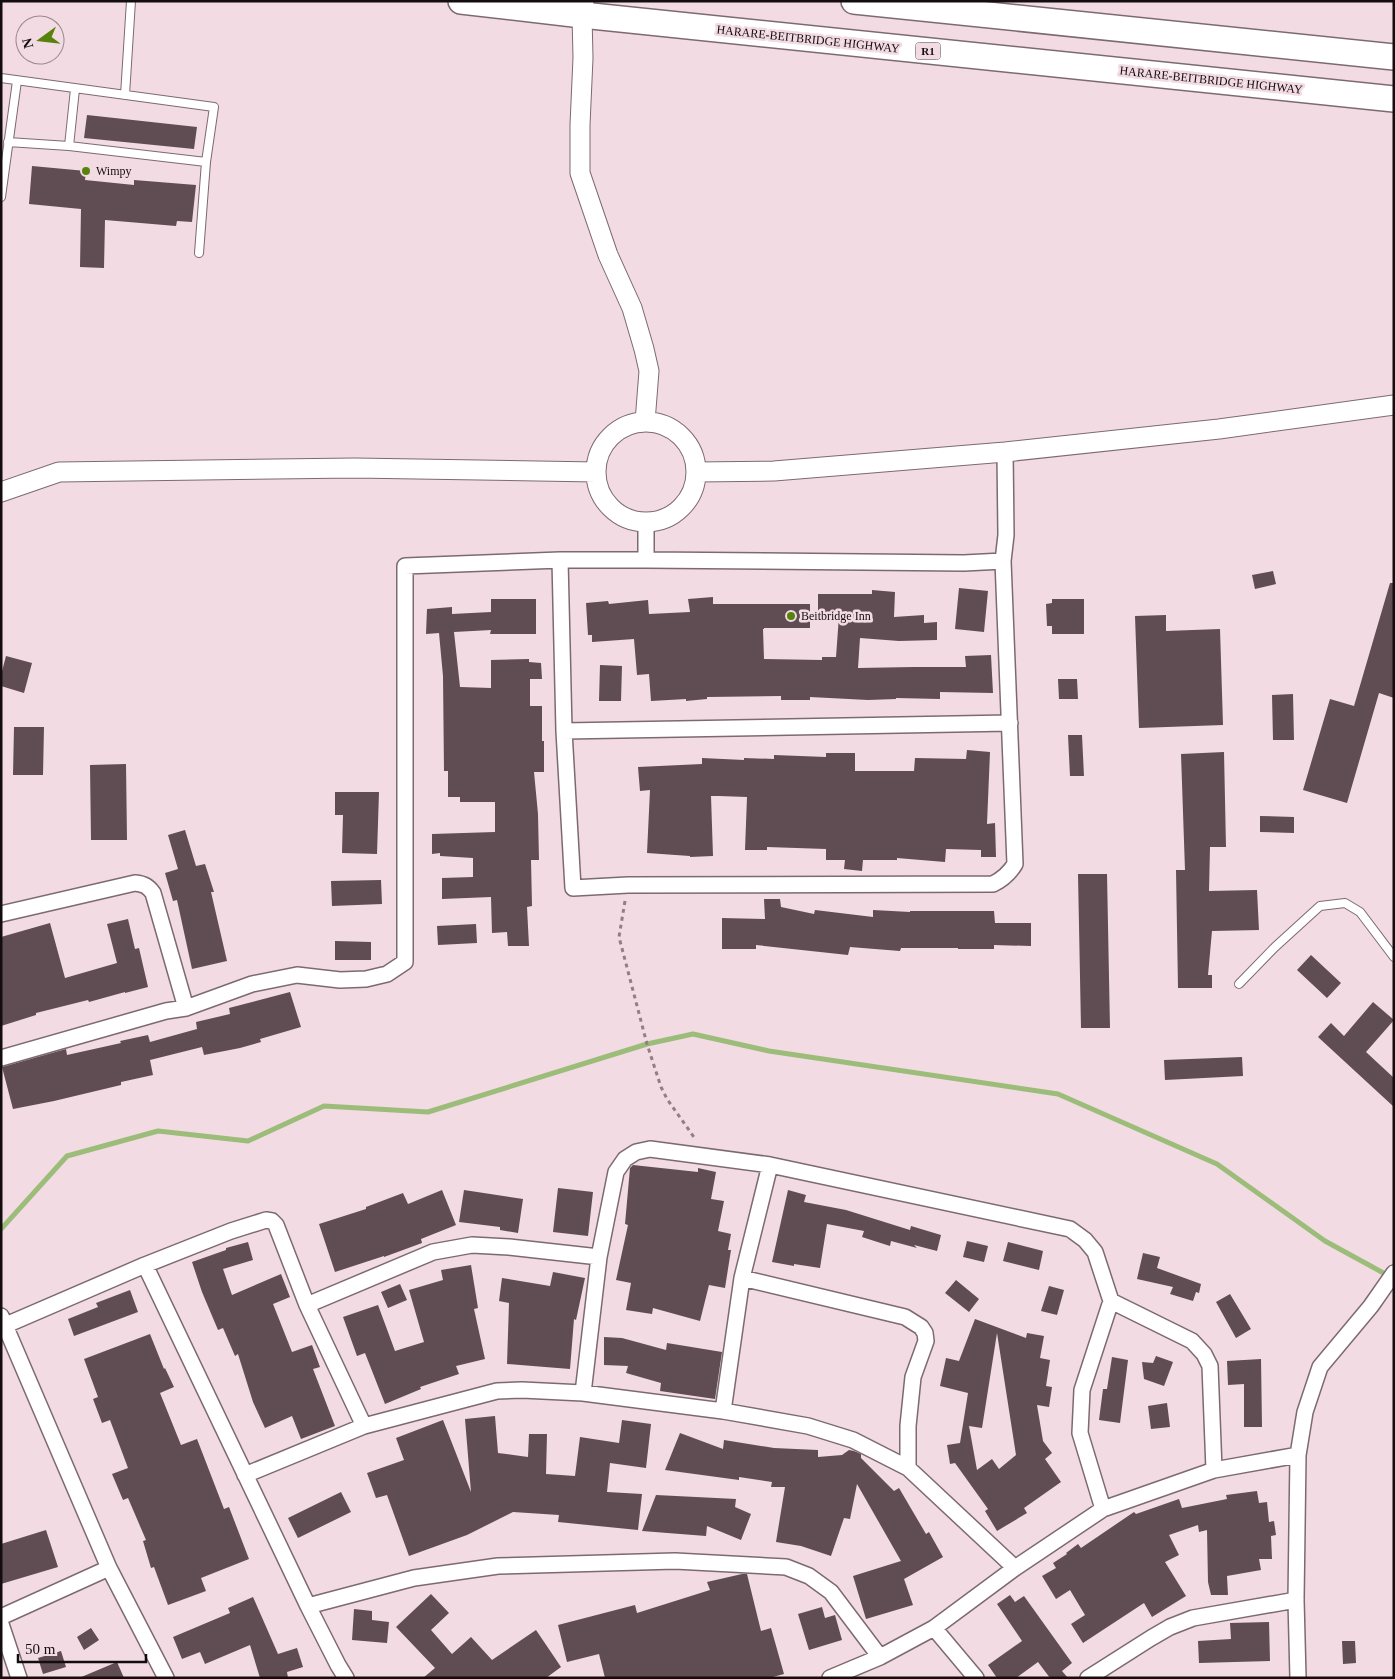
<svg xmlns="http://www.w3.org/2000/svg" width="1395" height="1679" font-family="'Times New Roman',serif">
<style>
.lines{fill:none;stroke-linecap:round;stroke-linejoin:round}
.stream{stroke:#9cbc79;stroke-width:5}
.building{fill:#5f4d53;fill-rule:evenodd}
.service-casing{stroke:#7d6a6f;stroke-width:10}
.minor-casing{stroke:#7d6a6f;stroke-width:18}
.tertiary-casing{stroke:#7d6a6f;stroke-width:21}
.trunk-casing{stroke:#7d6a6f;stroke-width:28}
.path{stroke:#908085;stroke-width:3;stroke-dasharray:4 4;stroke-linecap:butt}
.service{stroke:#fff;stroke-width:8}
.minor{stroke:#fff;stroke-width:15}
.tertiary{stroke:#fff;stroke-width:19}
.trunk{stroke:#fff;stroke-width:25}
.poi-dot{fill:#57830c;stroke:#f2dbe2;stroke-width:2}
.labels{text-anchor:middle;dominant-baseline:central;stroke-width:5;stroke-linejoin:round;paint-order:stroke}
.shield{fill:#f2dbe2;stroke:#574b4e;stroke-width:1}
.shield-label{font-size:11px;font-weight:bold;fill:#140d0f}
.street-label{font-size:12px;fill:#140d0f;stroke:#f2dbe2}
.poi-label{font-size:12px;fill:#140d0f;stroke:#f2dbe2;text-anchor:start}
</style>
<rect width="100%" height="100%" fill="#f2dbe2"/>
<g class="lines">
<!-- stream -->
<path class="stream" d="M1,1229l66,-73 91,-25 90,10 76,-35 104,6 219,-68 46,-10 76,17 289,43 159,70 108,77 64,35"/>
</g>
<!-- building -->
<path class="building" d="M87,115l110,12 -3,22 -110,-11z
M32,166l54,5 -1,9 49,5v-5l62,5 -4,37 -15,-1 -1,5 -71,-6 -1,48 -24,-1 1,-58 -52,-5z
M1273,571l3,13 -21,5 -3,-14z
M1390,583h4v115l-15,-5 -32,110 -44,-13 27,-91 24,7z
M959,588l29,3 -4,41 -29,-3z
M872,590l23,2 -1,25 30,-2v8l13,-1v18l-38,1 -39,-3 -2,30 56,-1h52l-1,-11 26,-1 2,38 -53,-1v7l-44,-1v1l-28,1 -58,-3v3h-29v-4l-74,1v2l-21,2v-2l-35,2 -2,-27 -12,1 -3,-36 -42,3v-7h-4l-2,-32 22,-2 1,3 39,-4 1,14 41,-2 -2,-13 25,-2v7h97v24h-46v1h-1l1,30 58,1v-3h14l3,-41h-21v-22h54z
M491,599h45v35h-46l1,-4 -37,2 6,55 31,1v-28l38,-1v3l12,1 1,16h-12v27h12v35h2v31h-10l4,42 1,46h-8l1,46 -5,1 2,39h-21l-1,-14 -15,1 -1,-36 -49,2v-21l31,-1v-19l-33,-2v-3l-8,1v-20l63,-2v-30h-35v-5h-12v-26h-4l-1,-95 -4,-43 -13,1 1,-25 25,-2v7l39,-2z
M1052,599h32v35h-32v-8h-5l-1,-22 6,-1z
M1166,615v16l54,-2 3,96 -84,3 -4,-112z
M6,656l26,7 -8,30 -23,-7v-11z
M600,665l22,1 -1,35h-22z
M1058,679h19l1,20h-19z
M1293,694l1,46h-21l-1,-45z
M14,727h30l-1,48h-30z
M1068,735h14l2,41h-14z
M967,750l23,2 -3,72 8,-1 1,34h-15v-7l-35,-1 -1,13 -48,-4v2h-34l-1,11 -18,-2 1,-9h-19v-11l-59,-2v3h-22l2,-53 -28,-1h-8l2,60 -23,1v-1l-43,-3 3,-63 -10,1 -2,-24 64,-3v-6l42,2v-2l30,1v-4l52,2v-4h29v18h59l1,-13 51,1z
M1224,752l2,95h-16l-1,44 48,-1 2,40 -47,1 -4,44h4v13h-34l-2,-118h9l-4,-116z
M126,764l1,76h-36l-1,-75z
M335,792h44l-2,62 -35,-1 1,-38h-8z
M1260,816l34,1v16l-34,-1z
M185,830l11,36 9,-2 9,28h-3l16,69 -35,8 -15,-69 -4,1 -8,-28 13,-4 -10,-34z
M1078,874h29l3,154h-29z
M381,880l1,24 -50,2 -1,-25z
M764,899h16l1,8 33,7 1,-4 58,7v-7l37,2v-1h84l1,12h36v23l-37,-1v4h-36v-1h-57l-1,3 -50,-4 -2,8 -92,-10v4h-34v-31l43,1z
M128,919l7,30 4,-1 9,39 -23,6v-1l-36,10 -1,-2 -52,13v2l-35,11v-89l49,-14 15,55 52,-15 -10,-39z
M476,924l1,19 -39,2 -1,-19z
M335,941l36,1v18h-36z
M1311,955l30,28 -14,15 -30,-28z
M290,992l11,35 -41,12 1,3 -21,6 -36,7 -2,-8 -52,13 3,15 -32,7v3l-67,16 -41,8 -11,-42 64,-18 1,6 54,-12 -1,-2 28,-6 2,7 47,-13 -1,-7 34,-8 -1,-6z
M1373,1002l21,18 -28,32 28,26v29l-76,-70 13,-14 13,13z
M1242,1057l1,19 -78,4 -1,-20z
M633,1165l65,7v-4l18,4 -5,27 13,2 -6,30 13,3 -3,16h3l-6,38 -16,-3 -9,36 -47,-13 -1,6 -26,-4 5,-27 -15,-3 12,-55 -3,-1 5,-56z
M558,1188l35,4 -5,44 -35,-4z
M442,1190l14,35 -35,14 1,4 -38,14v-1l-49,16 -16,-48 47,-15v-2l37,-14 5,11z
M464,1190l59,9 -5,34 -18,-3v-3l-41,-5z
M788,1190l18,5 -2,7 42,8 64,20 1,-4 30,9 -4,16 -23,-6 3,3 -26,-7 -1,5 -28,-9 2,-6 -37,-7 -7,44 -26,-4v2l-22,-4z
M967,1241l21,5 -4,16 -21,-5z
M248,1242l5,18 -30,9 9,26 49,-21 9,23 -17,7 19,48 20,-7 8,22 -7,2 22,57 -34,13 -9,-23 -27,12 -12,-26 -15,-48 -3,2 -12,-28 -5,2 -16,-38 -10,-30 34,-12v-2z
M1008,1242l35,9 -4,19 -36,-9z
M1143,1253l17,4 -3,11 44,16 -2,9 -3,-1 -3,9 -23,-7 3,-7 -36,-8z
M471,1265l7,43 -4,1 11,50 -29,7 3,8 -39,13 1,2 -36,15 -20,-51 -8,3 -14,-39 35,-12 17,46 29,-9 -15,-52 34,-10 -2,-10z
M553,1272l32,6 -9,42 -2,-1 -4,50 -63,-5 2,-61 -10,-2 3,-23 48,8z
M956,1280l23,19 -10,13 -24,-19z
M400,1284l7,16 -19,8 -7,-16z
M1049,1286l15,4 -7,25 -16,-4z
M130,1290l8,22 -64,24 -6,-17 30,-12 -2,-4z
M1230,1294l21,35 -15,9 -20,-36z
M975,1319l51,19 1,-5 17,3 -4,22 10,2 -4,26 6,1 -3,20 -12,-2 6,36 9,12 -7,6 16,23 -37,26 3,5 -30,18 -12,-20 3,-2 -33,-46 -5,1 -3,-19 13,-2 8,-50 -28,-7 6,-28 13,3zM997,1333l19,122 -17,14 -7,-10 -15,11 -8,-44 13,2z
M150,1334l14,35 1,-1 9,19 -14,6 21,52 16,-6 27,70 5,-2 20,52 -48,19 5,13 -38,14 -14,-38 -3,1 -8,-27 3,-1 -18,-42 -5,2 -11,-26 16,-6 -18,-48 -8,3 -9,-24 5,-2 -14,-38z
M604,1337l18,1 44,12 1,-7 55,9 -7,47 -55,-8 1,-8 -35,-10 2,-7 -24,-1z
M1156,1356l17,6 -9,24 -20,-7 -2,-17 11,1z
M1112,1357l16,3 -8,63 -21,-3 4,-31h4z
M1261,1359l1,68h-18v-43l-16,1 -1,-24z
M1167,1403l3,24 -19,2 -3,-23z
M495,1416l3,37 30,4 1,-23h18l-1,40 29,2 5,-39 39,6 3,-23 29,4 -5,44 -36,-5 -3,29 35,2 -4,36 -80,-8 1,-7 -46,-3 -46,23 -58,21 -22,-61 -11,3 -9,-25 37,-13 -8,-22 47,-18 28,72 -6,-73z
M680,1433l43,16 1,-9 50,8 44,2v7l24,-2 7,-5 5,1 7,3v4l33,33 5,-3 27,46 3,-2 14,25 -39,22 9,26 -47,14 -13,-43 48,-15 -44,-77 -7,35 -6,-1 -13,38 -30,-10 -25,-4 9,-55h-14l1,-5 -33,-5v3l-74,-10z
M1257,1491l2,12 8,-1 2,20 5,-1 2,14 -5,1 1,23h-13l2,11 -34,6 1,19h-17l-3,-13 -1,-52 -8,2 -1,-7 -29,10 10,20 -14,7 21,34 -34,21 -8,-14 -61,40 -12,-19 14,-9 -15,-25 -14,9 -14,-23 14,-8 -3,-5 14,-9 -1,-1 12,-9 3,4 53,-36 2,2 43,-15 3,9 45,-9 -1,-4z
M341,1492l10,20 -53,26 -10,-20z
M656,1495l80,4 -1,8 16,7 -10,26 -34,-14 -1,10 -64,-5z
M46,1530l12,37 -57,17v-40z
M742,1574h5l14,57 10,-3 13,46 -15,4h-164l-6,-24 -32,8 -9,-37 77,-20 2,8 73,-23 -3,-8z
M431,1594l18,19 -18,17 21,24 19,-17 21,23 44,-30 25,37 -15,11h-123l12,-10 -39,-41z
M1010,1595l5,7 9,-6 48,67 -10,8 6,7h-18l-12,-16 -22,16h-19l-9,-13 34,-24 -25,-37z
M253,1597l25,57 19,-6 6,19 -16,5 1,6h-28l-10,-33 -45,19 -5,-12 -18,7 -9,-22 57,-24 -2,-5z
M822,1607l3,11 10,-3 7,25 -33,10 -11,-36z
M354,1609l18,2v9l17,2 -2,21 -35,-3z
M1269,1622l1,39 -71,2 -1,-22 33,-2 -1,-16z
M91,1628l8,12 -15,10 -7,-13z
M1342,1641h13l1,22 -13,1z
M61,1651l5,16 -23,7 -5,-16z
M117,1662l7,16h-45z"/>
<g class="lines">
<!-- service casing -->
<g class="service-casing">
<path id="service" d="M1,78l213,29 -8,55 -7,91
M125,95l6,-94
M8,142l61,4 137,16
M69,146l6,-57
M1,197l16,-116
M1239,984l36,-37 45,-41 25,-3 15,9 34,45"/>
</g>
<!-- minor casing -->
<g class="minor-casing">
<path id="minor" d="M1005,452l1,83 -3,26 12,303c-6,10 -12,15 -22,20l-365,1 -55,3 -9,-157 446,-8
M646,522v38
M560,560l4,171
M1,914l134,-31c9,1 13,3 18,10l33,115 -20,3 -165,47
M186,1008l66,-24 45,-9 43,5 26,-1 21,-5 18,-12v-396l155,-6h86l318,3 39,-2
M145,1265l163,341 30,59 8,13
M742,1278l163,39 16,10 4,6 1,8 -13,36 -5,49v42
M1111,1301l81,40 12,13 6,12 4,104
M307,1305l126,-53 39,-7 37,2 90,10
M1,1316l108,252 57,110
M6,1325l139,-60 86,-34 35,-11 6,1 4,4 31,80 57,121
M583,1393l16,-136 17,-85 9,-13 11,-7 14,-3 120,16
M723,1411l19,-133 28,-113 300,64 15,11 10,12 16,49 -29,89 -2,43 23,76
M245,1475l119,-49 133,-35 25,-1 61,3 140,18 85,15 45,14 55,28 107,100 88,-59 111,-39 84,-15
M308,1606l106,-28 84,-12 177,-5 111,6 23,9 22,16 49,65 -50,21
M1,1617l108,-49
M1,1624l18,54
M934,1628l81,-60
M880,1657l54,-29 42,50
M1088,1678l63,-40 19,-11 23,-9 103,-18
M1298,1678l-2,-78 2,-145 7,-43 15,-45 51,-61 23,-33"/>
</g>
<!-- tertiary casing -->
<g class="tertiary-casing">
<path id="tertiary" d="M584,1l-2,14 1,43 -3,67v48l28,82 24,53 12,41 5,22 -4,51
M596 472a50 50 0 1 1 100 0a50 50 0 1 1-100 0Z
M696,472l78,-1 231,-19 214,-23 175,-24
M1,492l58,-20 296,-4 241,4"/>
</g>
<!-- trunk casing -->
<g class="trunk-casing">
<path id="trunk" d="M461,1l121,14 812,84
M854,1l540,56"/>
</g>
<!-- path -->
<path class="path" d="M625,901l-6,36 28,107 14,43 6,12 29,41"/>
<!-- service -->
<use href="#service" class="service"/>
<!-- minor -->
<use href="#minor" class="minor"/>
<!-- tertiary -->
<use href="#tertiary" class="tertiary"/>
<!-- trunk -->
<use href="#trunk" class="trunk"/>
</g>
<!-- markers -->
<g class="poi-dot">
<circle cx="86" cy="171" r="5"/>
<circle cx="791" cy="616" r="5"/>
</g>
<g class="labels">
<!-- shield labels -->
<rect class="shield" x="915.5" y="42.5" width="25" height="17" rx="4"/>
<g class="shield-label">
<text x="928" y="51">R1</text>
</g>
<!-- street labels -->
<g class="street-label">
<text transform="translate(808 39) rotate(6)">HARARE-BEITBRIDGE HIGHWAY</text>
<text transform="translate(1211 80) rotate(6)">HARARE-BEITBRIDGE HIGHWAY</text>
</g>
<!-- poi labels -->
<g class="poi-label">
<text x="96" y="171">Wimpy</text>
<text x="801" y="616">Beitbridge Inn</text>
</g>
</g>
<!-- border -->
<rect width="1395" height="1679" fill="none" stroke="#140d0f" stroke-width="5"/>
<!-- north arrow -->
<g transform="translate(40 40) rotate(255)"><circle r="24" fill="#f2dbe2" stroke="#99898e"/>
<path d="M0-4L9 19L0 12L-9 19Z" fill="#57830c"/>
<text y="-8" font-size="14" font-weight="bold" text-anchor="middle" fill="#140d0f">N</text>
</g>
<!-- scale -->
<path d="M18 1654v8h128v-8" fill="none" stroke="#140d0f" stroke-width="2.5"/>
<text x="25" y="1654" font-size="15" fill="#140d0f" stroke="#f2dbe2" stroke-width="4" paint-order="stroke">50 m</text>
</svg>
